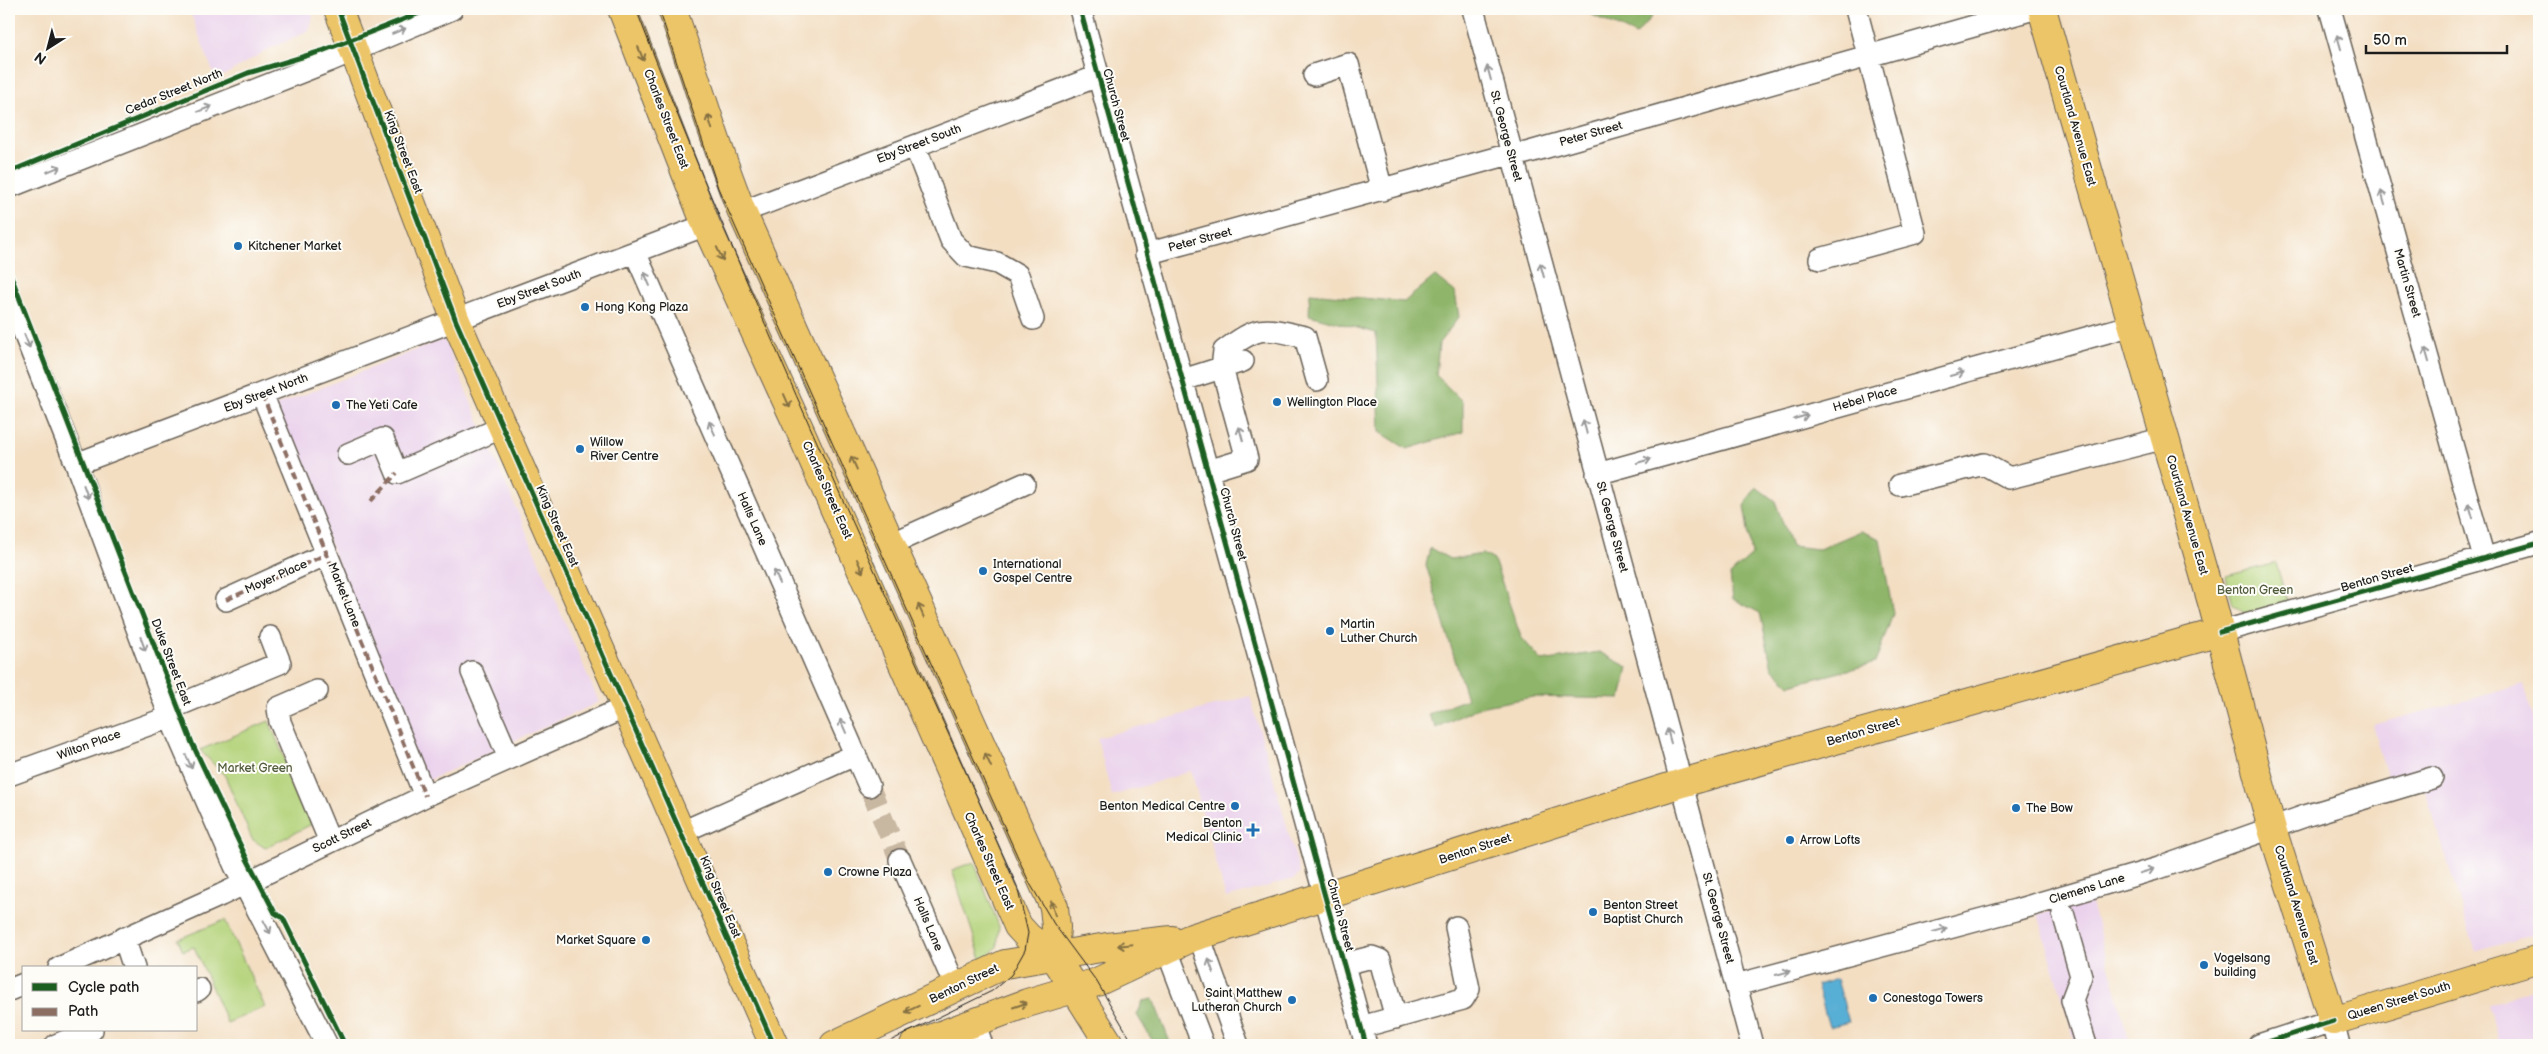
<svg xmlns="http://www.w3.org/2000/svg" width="2548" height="1054" font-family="'Balsamiq Sans',sans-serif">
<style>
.built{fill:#ead1ec}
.green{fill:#b4d37a;stroke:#68784b}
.forest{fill:#8fb56a;stroke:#566843}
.water{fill:#59afd5;stroke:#3a6678}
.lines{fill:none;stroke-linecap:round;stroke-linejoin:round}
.minor-tunnel{stroke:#c8b7a1;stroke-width:21;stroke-dasharray:21 11;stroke-linecap:butt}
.minor-casing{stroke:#676056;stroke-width:24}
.major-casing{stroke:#676056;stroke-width:30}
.minor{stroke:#fff;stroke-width:21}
.major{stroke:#edc569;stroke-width:28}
.tram{stroke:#1c1c1c;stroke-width:1}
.quiet{stroke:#8d6e63;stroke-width:4;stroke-dasharray:8 4;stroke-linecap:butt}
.cycleway-casing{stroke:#fdfcf7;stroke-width:8}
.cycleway{stroke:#1b5e20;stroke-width:5}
.oneway{stroke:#999}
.oneway2{stroke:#847042}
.poi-dot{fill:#1f6fb2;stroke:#fdfcf7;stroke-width:2}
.labels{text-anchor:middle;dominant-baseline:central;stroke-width:4;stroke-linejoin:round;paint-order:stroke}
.street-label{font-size:12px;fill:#1c1c1c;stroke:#fdfcf7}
.poi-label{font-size:12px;fill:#1c1c1c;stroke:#fdfcf7;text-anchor:start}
.park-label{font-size:12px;fill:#515c3d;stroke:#fdfcf7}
</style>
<rect width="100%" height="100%" fill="#fdfcf7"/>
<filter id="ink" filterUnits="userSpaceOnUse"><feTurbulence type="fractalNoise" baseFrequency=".02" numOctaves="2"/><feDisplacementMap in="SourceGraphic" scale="10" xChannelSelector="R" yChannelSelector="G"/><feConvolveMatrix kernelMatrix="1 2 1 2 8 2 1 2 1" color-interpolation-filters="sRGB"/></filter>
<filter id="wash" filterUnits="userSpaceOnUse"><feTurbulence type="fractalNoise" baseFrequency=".0096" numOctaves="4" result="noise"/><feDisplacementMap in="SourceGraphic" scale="20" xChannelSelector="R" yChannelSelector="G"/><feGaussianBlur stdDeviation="1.12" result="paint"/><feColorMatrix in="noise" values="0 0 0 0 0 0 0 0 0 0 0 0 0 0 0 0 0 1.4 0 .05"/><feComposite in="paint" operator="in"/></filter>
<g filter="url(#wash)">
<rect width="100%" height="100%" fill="#f3dec2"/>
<!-- built -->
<path class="built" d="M189,9h121l3,8 -4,14 -38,17 -55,32z
M444,339l155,363 -174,80 -150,-376z
M2523,685l16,50v197l-63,20 -52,-165 -31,9 -21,-71z
M1250,696l50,177 -6,6 -68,19 -35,-127 -79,25 -15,-58z
M2090,900l24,83 16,62h-54l-38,-131z
M2539,986v59h-40l-10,-40z"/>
<!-- green -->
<path class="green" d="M2276,563l12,41 -41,10 -14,-9 -7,-29z
M269,721l43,103 -47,24 -13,-9 -27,-63 -25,-26z
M974,862l25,64 -2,21 -15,15 -30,-92z
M225,920l40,87 -38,16 -33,-76 -11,4 -5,-12z"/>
<!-- forest -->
<path class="forest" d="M1579,9h79l-22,26z
M1435,276l20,16 4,25 -20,26 -3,32 27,27v30l-56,17 -27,-17 -4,-99 -67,-18 1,-22 94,9z
M1756,487l19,14 16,45 28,3 42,-18 19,8 13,75 -18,49 -85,22 -18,-17 -12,-55 -27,-14 -3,-24 22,-20 -8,-49z
M1430,548l20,11 33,-5 11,6 27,77 21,24 57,-9 29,15 -7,32 -88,-2 -54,10 -43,21 -8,-14 39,-15 -41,-134z
M1153,999l18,46h-16l-18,-30 6,-14z"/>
<!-- water -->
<path class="water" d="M1837,979l12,43 -20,5 -12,-42z"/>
</g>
<g filter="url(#ink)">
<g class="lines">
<!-- minor-tunnel -->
<path class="minor-tunnel" d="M869,786l31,74"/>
<!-- minor casing -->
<g class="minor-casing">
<path id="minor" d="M1080,9l286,1036
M1473,9l279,1036
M2330,9l154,549
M1314,75l34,-11 34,126
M915,146l36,94 15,16 31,7 21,12 15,44
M9,187l320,-126 123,-52
M742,212l356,-136
M635,252l234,534
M1146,254l364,-100 16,-1 508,-144
M1820,259l95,-26 -59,-224
M9,295l67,169 94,253 65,149 92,179
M1183,380l60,-19
M262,394l163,402
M348,454l35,-15 14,34 106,-46
M76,464l630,-239
M1208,471l39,-12 -25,-91 2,-17c35,-26 39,-24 81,-14l12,43
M1597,474l536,-149
M1900,485l84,-21 25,14 156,-40
M891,544l133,-60
M226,600l101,-46
M2220,632l319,-89
M472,672l37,86
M317,691l-39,17 2,14 50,120
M167,710l113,-47 -10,-26
M9,775l161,-58
M682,832l173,-77
M900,860l56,128
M2063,913l18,63 -9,24 14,45
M1199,936l39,109
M124,938l10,30
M1167,950l36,95
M1344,964l28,-7 8,3 16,58
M59,968l162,-73 204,-99 201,-89
M1736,985l280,-75 143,-42 146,-52 127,-38
M9,990l15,-6
M196,991l3,-2
M974,1021l8,24
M1361,1027l102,-28 6,-10 -13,-62
M56,1045l36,-15
M2259,1045l74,-24 6,24"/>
</g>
<!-- major casing -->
<g class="major-casing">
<path id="major" d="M338,9l118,312 318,724
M622,9l84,216 93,203 219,498 10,11 26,19 56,89
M672,9c24,67 43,136 70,203l312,695 2,20 -2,29
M2042,9l171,597 59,223 61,192 206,-62
M834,1045l171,-81 102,-17 65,-7
M914,1045l113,-42 70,-21 94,-44 491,-155 538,-151"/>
</g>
<!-- minor -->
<use href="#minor" class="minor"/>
<!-- major -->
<use href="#major" class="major"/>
<!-- tram -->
<path class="tram" d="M636,9c114,298 251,586 381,877l11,47 -3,17 -14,25 -19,16 -110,54
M659,9l59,179 311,694 25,42 43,58 37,63"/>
<!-- quiet -->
<path class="quiet" d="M262,394l163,402
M371,501l26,-28
M226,600l101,-46"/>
<!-- cycleway casing -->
<g class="cycleway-casing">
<path id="cycleway" d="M338,9l118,312 318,724
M1080,9l286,1036
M9,172l239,-99 74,-22 108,-42
M9,271l183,472 54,114 29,56 8,5 62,127
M2220,632l319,-89
M2259,1045l74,-24"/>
</g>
<!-- cycleway -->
<use href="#cycleway" class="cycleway"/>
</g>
<!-- one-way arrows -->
<defs><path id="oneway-shaft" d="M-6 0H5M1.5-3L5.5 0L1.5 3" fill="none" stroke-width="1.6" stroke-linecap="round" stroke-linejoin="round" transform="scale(1.25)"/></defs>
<g class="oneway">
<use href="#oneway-shaft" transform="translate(399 31) rotate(-22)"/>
<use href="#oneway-shaft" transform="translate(2339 42) rotate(-106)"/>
<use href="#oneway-shaft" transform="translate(1489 73) rotate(-105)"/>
<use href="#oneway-shaft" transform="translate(205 109) rotate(-21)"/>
<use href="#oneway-shaft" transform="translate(54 169) rotate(-22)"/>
<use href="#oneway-shaft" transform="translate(2383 198) rotate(-106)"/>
<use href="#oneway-shaft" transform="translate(1542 270) rotate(-105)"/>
<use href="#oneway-shaft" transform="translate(647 279) rotate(-113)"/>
<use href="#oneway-shaft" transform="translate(27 341) rotate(68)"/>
<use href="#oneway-shaft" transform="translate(2427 355) rotate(-106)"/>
<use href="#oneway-shaft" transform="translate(1957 374) rotate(-16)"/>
<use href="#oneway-shaft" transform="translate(1801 417) rotate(-16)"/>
<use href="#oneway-shaft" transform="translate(1585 427) rotate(-105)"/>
<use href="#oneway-shaft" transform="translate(712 428) rotate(-114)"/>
<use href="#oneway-shaft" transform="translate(1241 434) rotate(-105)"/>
<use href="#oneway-shaft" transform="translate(1644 461) rotate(-16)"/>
<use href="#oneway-shaft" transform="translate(86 492) rotate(70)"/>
<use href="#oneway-shaft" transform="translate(2471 511) rotate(-106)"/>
<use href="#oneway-shaft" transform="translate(777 577) rotate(-114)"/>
<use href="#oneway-shaft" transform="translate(143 644) rotate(70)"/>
<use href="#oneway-shaft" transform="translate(843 726) rotate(-114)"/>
<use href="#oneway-shaft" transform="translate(1669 736) rotate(-105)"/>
<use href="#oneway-shaft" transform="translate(189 762) rotate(66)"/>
<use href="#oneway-shaft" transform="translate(2147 871) rotate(-17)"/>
<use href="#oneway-shaft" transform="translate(267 927) rotate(62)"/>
<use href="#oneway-shaft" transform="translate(1940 930) rotate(-15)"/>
<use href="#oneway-shaft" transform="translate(1211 966) rotate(-109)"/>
<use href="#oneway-shaft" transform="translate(1783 973) rotate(-15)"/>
</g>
<g class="oneway2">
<use href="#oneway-shaft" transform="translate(641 54) rotate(68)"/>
<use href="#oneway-shaft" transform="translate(710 122) rotate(-107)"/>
<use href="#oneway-shaft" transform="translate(720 254) rotate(65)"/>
<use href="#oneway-shaft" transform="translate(787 401) rotate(66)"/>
<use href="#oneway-shaft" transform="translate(854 463) rotate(-114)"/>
<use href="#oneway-shaft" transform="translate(860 566) rotate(66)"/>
<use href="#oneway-shaft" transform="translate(921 611) rotate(-114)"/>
<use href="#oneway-shaft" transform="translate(988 760) rotate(-114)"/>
<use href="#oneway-shaft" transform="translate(1053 908) rotate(-105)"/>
<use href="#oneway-shaft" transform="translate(1125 945) rotate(174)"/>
<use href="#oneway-shaft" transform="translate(1020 1005) rotate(-19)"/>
<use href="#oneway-shaft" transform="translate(912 1009) rotate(155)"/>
</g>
</g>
<!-- markers -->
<g class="poi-dot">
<circle cx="238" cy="246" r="5"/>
<circle cx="585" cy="307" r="5"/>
<circle cx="1277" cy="402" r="5"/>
<circle cx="336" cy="405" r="5"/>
<circle cx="580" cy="449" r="5"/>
<circle cx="983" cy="571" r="5"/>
<circle cx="1330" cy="631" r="5"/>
<circle cx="1235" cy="806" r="5"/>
<circle cx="2016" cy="808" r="5"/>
<path d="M1250.5 822.5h5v5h5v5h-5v5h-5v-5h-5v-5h5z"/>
<circle cx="1790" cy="840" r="5"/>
<circle cx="828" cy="872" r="5"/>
<circle cx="1593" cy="912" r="5"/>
<circle cx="646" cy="940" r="5"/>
<circle cx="2204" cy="965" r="5"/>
<circle cx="1873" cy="998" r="5"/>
<circle cx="1292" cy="1000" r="5"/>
</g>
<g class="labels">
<!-- street labels -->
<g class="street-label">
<text transform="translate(174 92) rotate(-22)">Cedar Street North</text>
<text transform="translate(1116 105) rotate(75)">Church Street</text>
<text transform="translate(666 119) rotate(69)">Charles Street East</text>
<text transform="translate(2075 126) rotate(74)">Courtland Avenue East</text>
<text transform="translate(1591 134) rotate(-16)">Peter Street</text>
<text transform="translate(1506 136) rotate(75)">St. George Street</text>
<text transform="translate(919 144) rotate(-21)">Eby Street South</text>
<text transform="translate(403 152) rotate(69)">King Street East</text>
<text transform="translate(1200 240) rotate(-15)">Peter Street</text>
<text transform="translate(2407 283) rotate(74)">Martin Street</text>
<text transform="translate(539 289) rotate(-21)">Eby Street South</text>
<text transform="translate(266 393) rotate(-21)">Eby Street North</text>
<text transform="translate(1865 399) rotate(-16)">Hebel Place</text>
<text transform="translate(827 490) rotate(66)">Charles Street East</text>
<text transform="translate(2187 515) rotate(74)">Courtland Avenue East</text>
<text transform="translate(752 519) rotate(66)">Halls Lane</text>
<text transform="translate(1233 524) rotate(75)">Church Street</text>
<text transform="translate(557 526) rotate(66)">King Street East</text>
<text transform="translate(1612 527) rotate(75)">St. George Street</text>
<text transform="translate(276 577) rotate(-24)">Moyer Place</text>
<text transform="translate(2377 578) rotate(-16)">Benton Street</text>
<text transform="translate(344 595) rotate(68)">Market Lane</text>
<text transform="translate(171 662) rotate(69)">Duke Street East</text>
<text transform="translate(1863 732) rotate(-16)">Benton Street</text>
<text transform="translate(89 745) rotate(-20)">Wilton Place</text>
<text transform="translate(342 836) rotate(-26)">Scott Street</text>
<text transform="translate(1475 849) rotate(-18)">Benton Street</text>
<text transform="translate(989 861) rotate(66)">Charles Street East</text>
<text transform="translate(2087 889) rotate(-17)">Clemens Lane</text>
<text transform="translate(720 897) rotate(67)">King Street East</text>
<text transform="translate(2296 905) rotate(73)">Courtland Avenue East</text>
<text transform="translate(1340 915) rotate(75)">Church Street</text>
<text transform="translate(1718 918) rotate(75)">St. George Street</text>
<text transform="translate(928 924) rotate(67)">Halls Lane</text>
<text transform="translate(964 984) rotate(-26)">Benton Street</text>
<text transform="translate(2399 1001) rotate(-17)">Queen Street South</text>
</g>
<!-- poi labels -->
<g class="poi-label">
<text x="248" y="246">Kitchener Market</text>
<text x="595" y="307">Hong Kong Plaza</text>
<text x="1287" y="402">Wellington Place</text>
<text x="346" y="405">The Yeti Cafe</text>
<text x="590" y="442">Willow<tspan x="590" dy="14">River Centre</tspan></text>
<text x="993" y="564">International<tspan x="993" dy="14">Gospel Centre</tspan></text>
<text x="1340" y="624">Martin<tspan x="1340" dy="14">Luther Church</tspan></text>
<text x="1225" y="806" text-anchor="end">Benton Medical Centre</text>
<text x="2026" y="808">The Bow</text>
<text x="1242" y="823" text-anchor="end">Benton<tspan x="1242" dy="14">Medical Clinic</tspan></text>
<text x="1800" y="840">Arrow Lofts</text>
<text x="838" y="872">Crowne Plaza</text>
<text x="1603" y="905">Benton Street<tspan x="1603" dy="14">Baptist Church</tspan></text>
<text x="636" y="940" text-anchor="end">Market Square</text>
<text x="2214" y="958">Vogelsang<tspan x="2214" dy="14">building</tspan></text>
<text x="1282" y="993" text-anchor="end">Saint Matthew<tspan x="1282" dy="14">Lutheran Church</tspan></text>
<text x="1883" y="998">Conestoga Towers</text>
</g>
<!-- park labels -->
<g class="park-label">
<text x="2255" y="590">Benton Green</text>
<text x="255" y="768">Market Green</text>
</g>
</g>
<!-- margin -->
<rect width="2548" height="1054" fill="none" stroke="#fdfcf7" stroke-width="30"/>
<!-- legend -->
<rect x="22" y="966" width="175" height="65" fill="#fdfcf7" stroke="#a3a29f"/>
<rect x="32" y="983" width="25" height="8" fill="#1b5e20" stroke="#a3a29f"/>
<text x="68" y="992" font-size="15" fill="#1c1c1c">Cycle path</text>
<rect x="32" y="1008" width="25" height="8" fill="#8d6e63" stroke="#a3a29f"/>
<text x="68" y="1016" font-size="15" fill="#1c1c1c">Path</text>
<!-- north arrow -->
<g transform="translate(48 48) rotate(216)" stroke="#fdfcf7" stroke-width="4" paint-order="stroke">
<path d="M0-4L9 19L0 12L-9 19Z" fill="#1c1c1c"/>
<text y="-8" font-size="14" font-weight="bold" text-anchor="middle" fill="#1c1c1c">N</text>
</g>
<!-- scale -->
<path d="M2366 45v8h141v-8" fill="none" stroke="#1c1c1c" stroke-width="2.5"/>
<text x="2373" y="45" font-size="15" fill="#1c1c1c" stroke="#fdfcf7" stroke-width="4" paint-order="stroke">50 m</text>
</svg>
